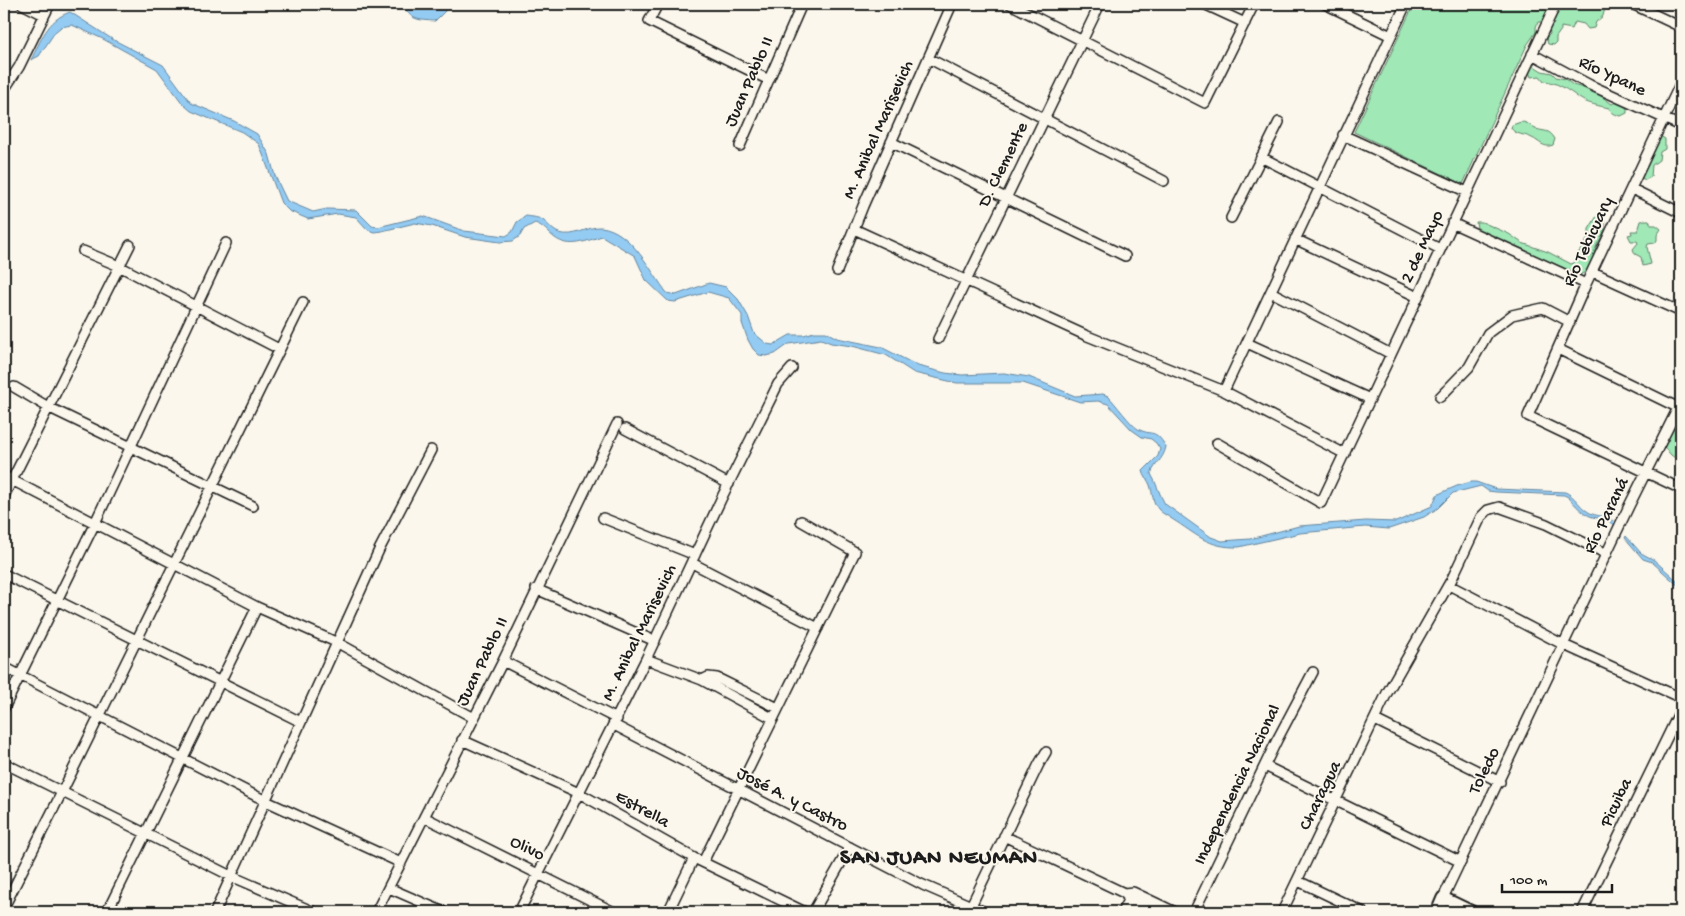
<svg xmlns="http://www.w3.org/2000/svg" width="1685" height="916" font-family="'Gochi Hand',sans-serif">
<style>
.green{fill:#a0e8b6;stroke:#5e8269}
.water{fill:#94cbf3;stroke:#64859d}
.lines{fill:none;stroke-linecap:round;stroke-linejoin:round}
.street-casing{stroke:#1c1c1c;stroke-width:12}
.secondary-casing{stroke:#1c1c1c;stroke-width:15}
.street{stroke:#fbf7ec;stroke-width:9}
.secondary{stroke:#fbf7ec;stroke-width:11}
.labels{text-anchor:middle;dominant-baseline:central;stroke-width:4;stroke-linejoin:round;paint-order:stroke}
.street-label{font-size:18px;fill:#1c1c1c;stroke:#fbf7ec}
.district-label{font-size:22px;font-weight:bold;letter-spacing:1px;fill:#1c1c1c;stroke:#fbf7ec}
</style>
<rect width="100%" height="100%" fill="#fbf7ec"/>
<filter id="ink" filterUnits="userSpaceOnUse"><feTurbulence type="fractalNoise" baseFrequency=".02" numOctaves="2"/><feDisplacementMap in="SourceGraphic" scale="10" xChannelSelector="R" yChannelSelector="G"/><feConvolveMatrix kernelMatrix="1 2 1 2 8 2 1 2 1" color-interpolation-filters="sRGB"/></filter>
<g filter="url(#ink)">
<!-- green -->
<path class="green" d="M1414,4h137l-4,2 1,5 -5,11h-5l-2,5v5l-9,13 -64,139 -109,-52z
M1561,4h45l-3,12 -7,6 -2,6 -6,1 -4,-5 -9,-2 -3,7 -11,-2v3l-5,7v6l-2,2 -6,-1 -2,-6 4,-4 -1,-6 5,-4 -1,-6 5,-4 1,-7z
M1534,66l8,5 10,2 4,4 9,2 8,6 21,6 18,13 6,-3 6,3 3,5v4l-6,3c-5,-1 -10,-3 -12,-8 -9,-2 -22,-4 -30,-10 -11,-8 -22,-16 -35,-17l-4,-5 -9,1 -2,-5 2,-5z
M1521,122c8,0 9,5 15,7 9,3 13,0 19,10l-2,6c-9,4 -14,-4 -21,-7 -7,-4 -17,-3 -21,-10l1,-3z
M1659,135l6,4v10l-5,3 -1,8 -7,5 -1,12 -6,3 -6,-4z
M1597,216h3l5,6c0,12 -3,13 -8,23 -5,11 -2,25 -18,30l-74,-34 -23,-8 -5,-5 -1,-6h6l27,12 13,9 26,9 23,12 3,-1 4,-10 5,-6 6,-11v-7z
M1645,220h4l2,5h5l5,4 -4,6v5l-2,3 -7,1 -1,3 4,17 -8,2 -2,-9 -6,-3 -2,-5 5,-6 -1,-2h-6l-3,-6 4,-1 -1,-3h7l3,-10z
M1681,415v47l-10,-7 -7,-8 1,-3 14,-28z"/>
<!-- water -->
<path class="water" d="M404,4h42l-1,7 -10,10c-15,-1 -26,0 -31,-17z
M70,12l42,27 51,26 28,38 43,18 23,13 12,20 6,22 12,25 26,11 14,-3 29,1 16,16 6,1 45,-11 41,15 42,5 6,-4 5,-10 9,-6c6,1 13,1 18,5 5,4 9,10 15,12 16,5 28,-7 42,-6 30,3 50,45 66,66l9,2 33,-12 17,4 12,12 10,17 6,17 13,11 6,1 17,-10h14l10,-3h12l11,6 44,9 37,19 27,7 17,2 42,-2 25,4 46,19 28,-2 5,2c8,8 22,28 30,33 15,8 16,-2 28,18 -3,13 -11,16 -15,27 6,10 8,20 14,30l46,33 11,4 28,-2 49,-13 67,-5 30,1 36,-16 5,-11 6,-3 14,-6 14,-4h5l20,7 69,3c10,4 14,14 22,19 11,8 19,1 30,14l-2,2c-10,-12 -18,-6 -29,-13 -7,-4 -13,-12 -18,-17l-4,-2 -68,-3 -8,-1 -7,-5 -28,7 -15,15 -14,9 -35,12 -24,-2 -65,6 -61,14c-31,1 -43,-13 -67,-28 -4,-3 -9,-5 -13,-9 -7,-8 -6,-16 -9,-25 -2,-5 -6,-9 -7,-14l15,-15 2,-7 -4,-6 -5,-4 -9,-2 -10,-7 -24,-26 -10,-3 -18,1 -57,-19h-66l-43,-10 -28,-18 -34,-9 -21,-3 -10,-4 -32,5 -14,10 -9,2 -7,-1 -6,-6 -5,-9 -6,-17v-8l-13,-17 -21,-6 -33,10 -7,-1 -22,-21 -11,-24 -33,-20c-16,5 -32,13 -47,2 -7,-5 -11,-12 -20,-15l-11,6 -4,7 -7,5 -13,1 -35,-5 -33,-11 -17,-3 -33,8 -8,1 -6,-2 -12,-13 -18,-3 -30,5 -19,-8 -8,-8 -22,-59 -17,-12 -51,-21 -8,-7 -26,-35 -54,-30 -31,-14 -11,2 -6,5 -16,24 -8,4c10,-20 16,-40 39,-48z
M1626,536l15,17 13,7 27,24v4l-29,-26 -9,-3 -18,-21z"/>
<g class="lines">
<!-- street casing -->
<g class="street-casing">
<path id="street" d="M22,4l22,11
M658,4l-9,17 120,59
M1010,4l195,99 49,-99
M1204,4l41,19
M1325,4l66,32
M1632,4l49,23
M1532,54l58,31 91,41
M928,58l236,123
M1681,82l-95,202 -58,132 153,73
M4,90l15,-23 31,-63
M1343,135l124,57
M891,142l234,114
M740,146l62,-142
M1261,157l179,92
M1632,189l49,24
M1231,218l48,-96
M1452,223l134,61
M854,229l231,106 139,56 121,63
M1295,239l123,58
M83,251l36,15 160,83
M837,271l26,-65 89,-202
M1593,272l88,40
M1271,292l120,62
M938,339l162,-335
M1247,343l123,56
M1558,349l123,60
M14,387l34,20 205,99
M1224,391l182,-387
M1440,397l29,-30 19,-34 24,-18 31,-7 27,14
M625,429l104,55
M1217,443l104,60 235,-499
M4,476l253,131 81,36 136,75
M4,496l126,-251
M603,518l92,37
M1607,554l-61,-30 -47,-17 -11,3 -7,7 -32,68 115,60 117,53
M692,563l126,65
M4,574l297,148
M536,589l119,52
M646,659l56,21
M503,661l114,58
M4,667l262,134 135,62
M4,708l91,-185 131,-280
M772,718l-70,-38 6,-3 9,1 61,30
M1375,720l125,62
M614,725l309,160 62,27
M462,740l117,53 115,65 111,54
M4,763l227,113 83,36
M1265,766l196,96
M424,817l190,95
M1004,836l120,57 5,5 28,14
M703,862l152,-310 -54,-31
M1298,881l65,31
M389,888l55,24
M1124,893l9,-1 42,20
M1443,898l186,-392 52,-104
M4,907l58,-115 241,-490
M107,912l150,-305
M215,912l164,-362 52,-100
M376,912l127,-251 114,-237
M519,912l127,-253 77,-164 55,-111 14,-16
M668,912l26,-54
M813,912l37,-65
M968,912l71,-148 7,-12
M1122,912l9,-18
M1131,912l7,-14
M1194,912l83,-172 36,-68
M1282,912l105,-219 63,-111
M1582,912l99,-203
M1680,912l1,-2"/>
</g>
<!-- secondary casing -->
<g class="secondary-casing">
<path id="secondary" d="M1437,912l6,-14 29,14"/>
</g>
<!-- street -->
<use href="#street" class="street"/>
<!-- secondary -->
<use href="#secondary" class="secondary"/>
</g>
</g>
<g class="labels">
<!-- street labels -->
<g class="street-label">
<text transform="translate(1612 77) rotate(25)">Río Ypane</text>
<text transform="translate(750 82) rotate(-66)">Juan Pablo II</text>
<text transform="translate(879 130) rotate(-66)">M. Anibal Marisevich</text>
<text transform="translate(1004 165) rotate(-64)">D. Clemente</text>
<text transform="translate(1589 242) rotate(-65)">Río Tebicuary</text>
<text transform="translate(1423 247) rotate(-65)">2 de Mayo</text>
<text transform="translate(1607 516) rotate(-64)">Río Paraná</text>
<text transform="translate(640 633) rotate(-64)">M. Anibal Marisevich</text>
<text transform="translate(483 662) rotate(-64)">Juan Pablo II</text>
<text transform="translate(1485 771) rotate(-64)">Toledo</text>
<text transform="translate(1238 785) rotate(-64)">Independencia Nacional</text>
<text transform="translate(1321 796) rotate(-64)">Charagua</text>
<text transform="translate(792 800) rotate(27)">José A. y Castro</text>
<text transform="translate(1617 803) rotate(-64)">Picuiba</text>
<text transform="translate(642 810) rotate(29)">Estrella</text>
<text transform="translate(527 849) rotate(26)">Olivo</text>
</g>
<!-- district labels -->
<g class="district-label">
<text x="939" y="859">SAN JUAN NEUMAN</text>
</g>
</g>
<!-- margin -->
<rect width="1685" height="916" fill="none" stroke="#fbf7ec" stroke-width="20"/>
<rect x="10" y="10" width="1665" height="896" fill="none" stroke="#1c1c1c" stroke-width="2" filter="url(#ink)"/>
<!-- scale -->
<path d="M1502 884v8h110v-8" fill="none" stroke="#1c1c1c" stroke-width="2.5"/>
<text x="1510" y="884" font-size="15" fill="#1c1c1c" stroke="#fbf7ec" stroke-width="4" paint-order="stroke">100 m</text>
</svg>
